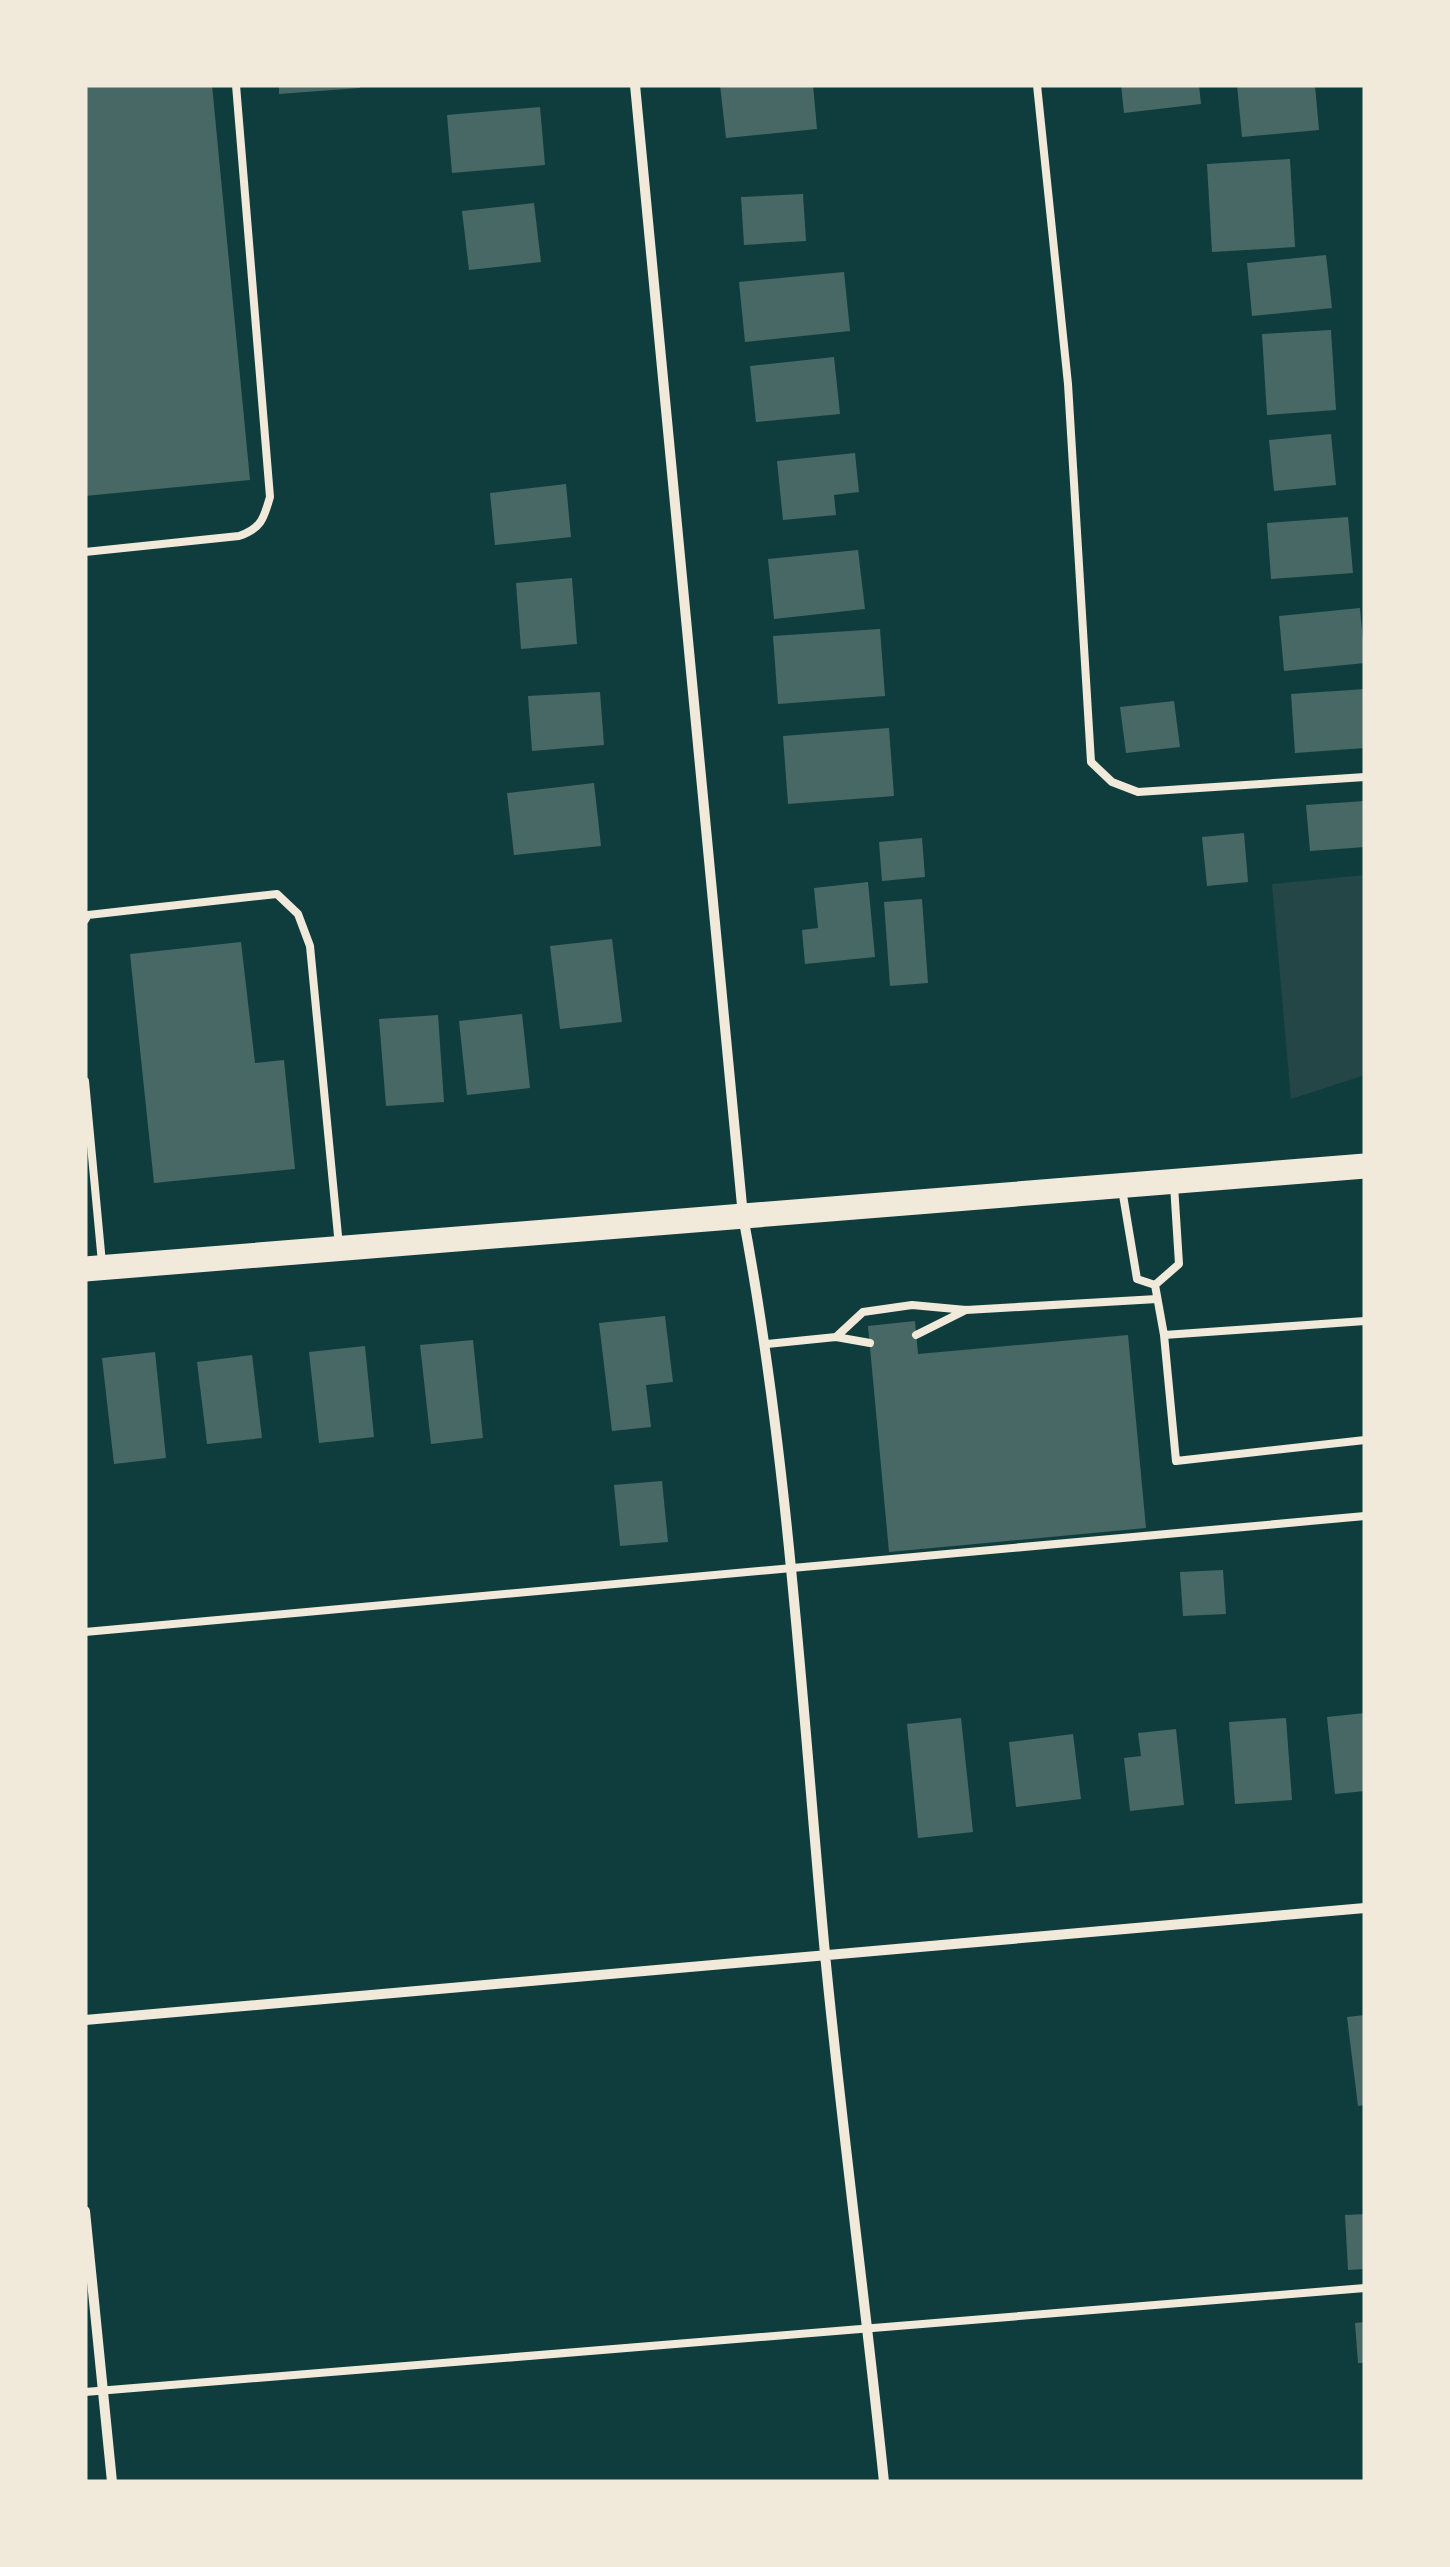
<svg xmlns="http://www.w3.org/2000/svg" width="1450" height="2567" font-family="Signika,sans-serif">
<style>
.green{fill:#244646}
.building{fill:#486865}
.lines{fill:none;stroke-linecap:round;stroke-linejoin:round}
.service{stroke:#f1e9da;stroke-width:8}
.minor{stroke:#f1e9da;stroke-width:10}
.primary{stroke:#f1e9da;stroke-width:25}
</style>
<rect width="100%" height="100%" fill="#0f3d3e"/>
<!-- green -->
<path class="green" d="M1365,875v200l-74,24 -19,-215z"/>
<!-- building -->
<path class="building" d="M85,85h127l38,395 -165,16z
M279,85h81v3l-81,6z
M720,85h93l4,44 -91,9z
M1121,85h78l2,19 -77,9z
M1237,85h78l4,45 -77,7z
M540,107l5,58 -93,8 -5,-58z
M1290,159l5,88 -83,5 -5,-88z
M803,194l3,47 -62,4 -3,-48z
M534,203l7,59 -72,8 -7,-59z
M1326,255l6,53 -80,8 -5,-53z
M844,272l6,59 -105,11 -6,-60z
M1331,330l5,80 -69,5 -5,-81z
M834,357l6,57 -84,8 -6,-56z
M1331,434l5,51 -62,6 -5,-51z
M855,453l4,39 -25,3 2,20 -53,5 -6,-59z
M566,484l5,53 -76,8 -5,-52z
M1348,517l5,56 -82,6 -4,-56z
M858,550l7,59 -91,10 -6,-60z
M572,578l5,66 -56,5 -5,-66z
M1360,608l5,55 -81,8 -5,-55z
M880,629l5,67 -107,8 -5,-68z
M1365,689v59l-70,5 -4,-59z
M600,692l4,53 -72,6 -4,-55z
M1174,701l6,46 -54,6 -6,-46z
M889,728l5,68 -106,8 -5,-68z
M594,783l7,63 -87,9 -7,-62z
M1365,801v46l-55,4 -4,-46z
M1244,833l4,49 -41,4 -5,-49z
M922,838l3,39 -43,4 -3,-39z
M868,882l7,75 -70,7 -3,-34 16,-2 -4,-40z
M922,899l6,84 -38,3 -6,-84z
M612,939l10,83 -62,7 -10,-83z
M241,942l14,121 29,-3 11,109 -141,14 -24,-229z
M522,1014l8,74 -63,7 -8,-74z
M438,1015l6,87 -58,4 -7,-87z
M665,1316l8,66 -27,3 5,42 -39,4 -13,-108z
M915,1321l3,33 210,-19 18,193 -257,24 -21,-226z
M473,1340l10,98 -52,6 -11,-99z
M365,1346l9,91 -55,6 -10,-91z
M155,1352l11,106 -52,6 -12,-106z
M252,1355l10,83 -55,6 -10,-82z
M662,1481l6,61 -48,4 -6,-61z
M1223,1570l3,44 -43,2 -3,-44z
M1365,1713v78l-30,3 -8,-77z
M961,1718l12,114 -55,6 -11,-114z
M1286,1718l6,82 -57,4 -6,-82z
M1176,1729l8,76 -54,6 -6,-53 17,-2 -3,-23z
M1073,1734l8,65 -65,8 -7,-65z
M1365,2015v90l-7,1 -11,-89z
M1365,2214v55l-17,1 -3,-55z
M1365,2322v41h-7l-3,-40z"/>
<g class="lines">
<!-- service -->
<path class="service" d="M1037,85l31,299 23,378 21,20 26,10 227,-15
M85,552l154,-16c22,-7 25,-18 31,-39l-34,-412
M85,920l3,-5 189,-21 21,20 12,32 29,300
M85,1081l17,182
M1122,1189l15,90 18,6
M1155,1285l9,50 201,-14
M1155,1285l24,-21 -5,-79
M916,1335l50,-25
M1164,1335l12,126 189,-21
M836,1337l27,-25 49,-7 54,5 191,-11
M767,1344l69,-7 34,6
M85,1632l1280,-116
M85,2392l1280,-104"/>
<!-- minor -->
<path class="minor" d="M635,85l108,1131c46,245 59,491 82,738 17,176 41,352 59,528
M85,2020l1280,-112
M85,2211l27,271"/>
<!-- primary -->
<path class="primary" d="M85,1269l1280,-103"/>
</g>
<!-- border -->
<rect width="1450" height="2567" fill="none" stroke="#f1e9da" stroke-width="175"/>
</svg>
